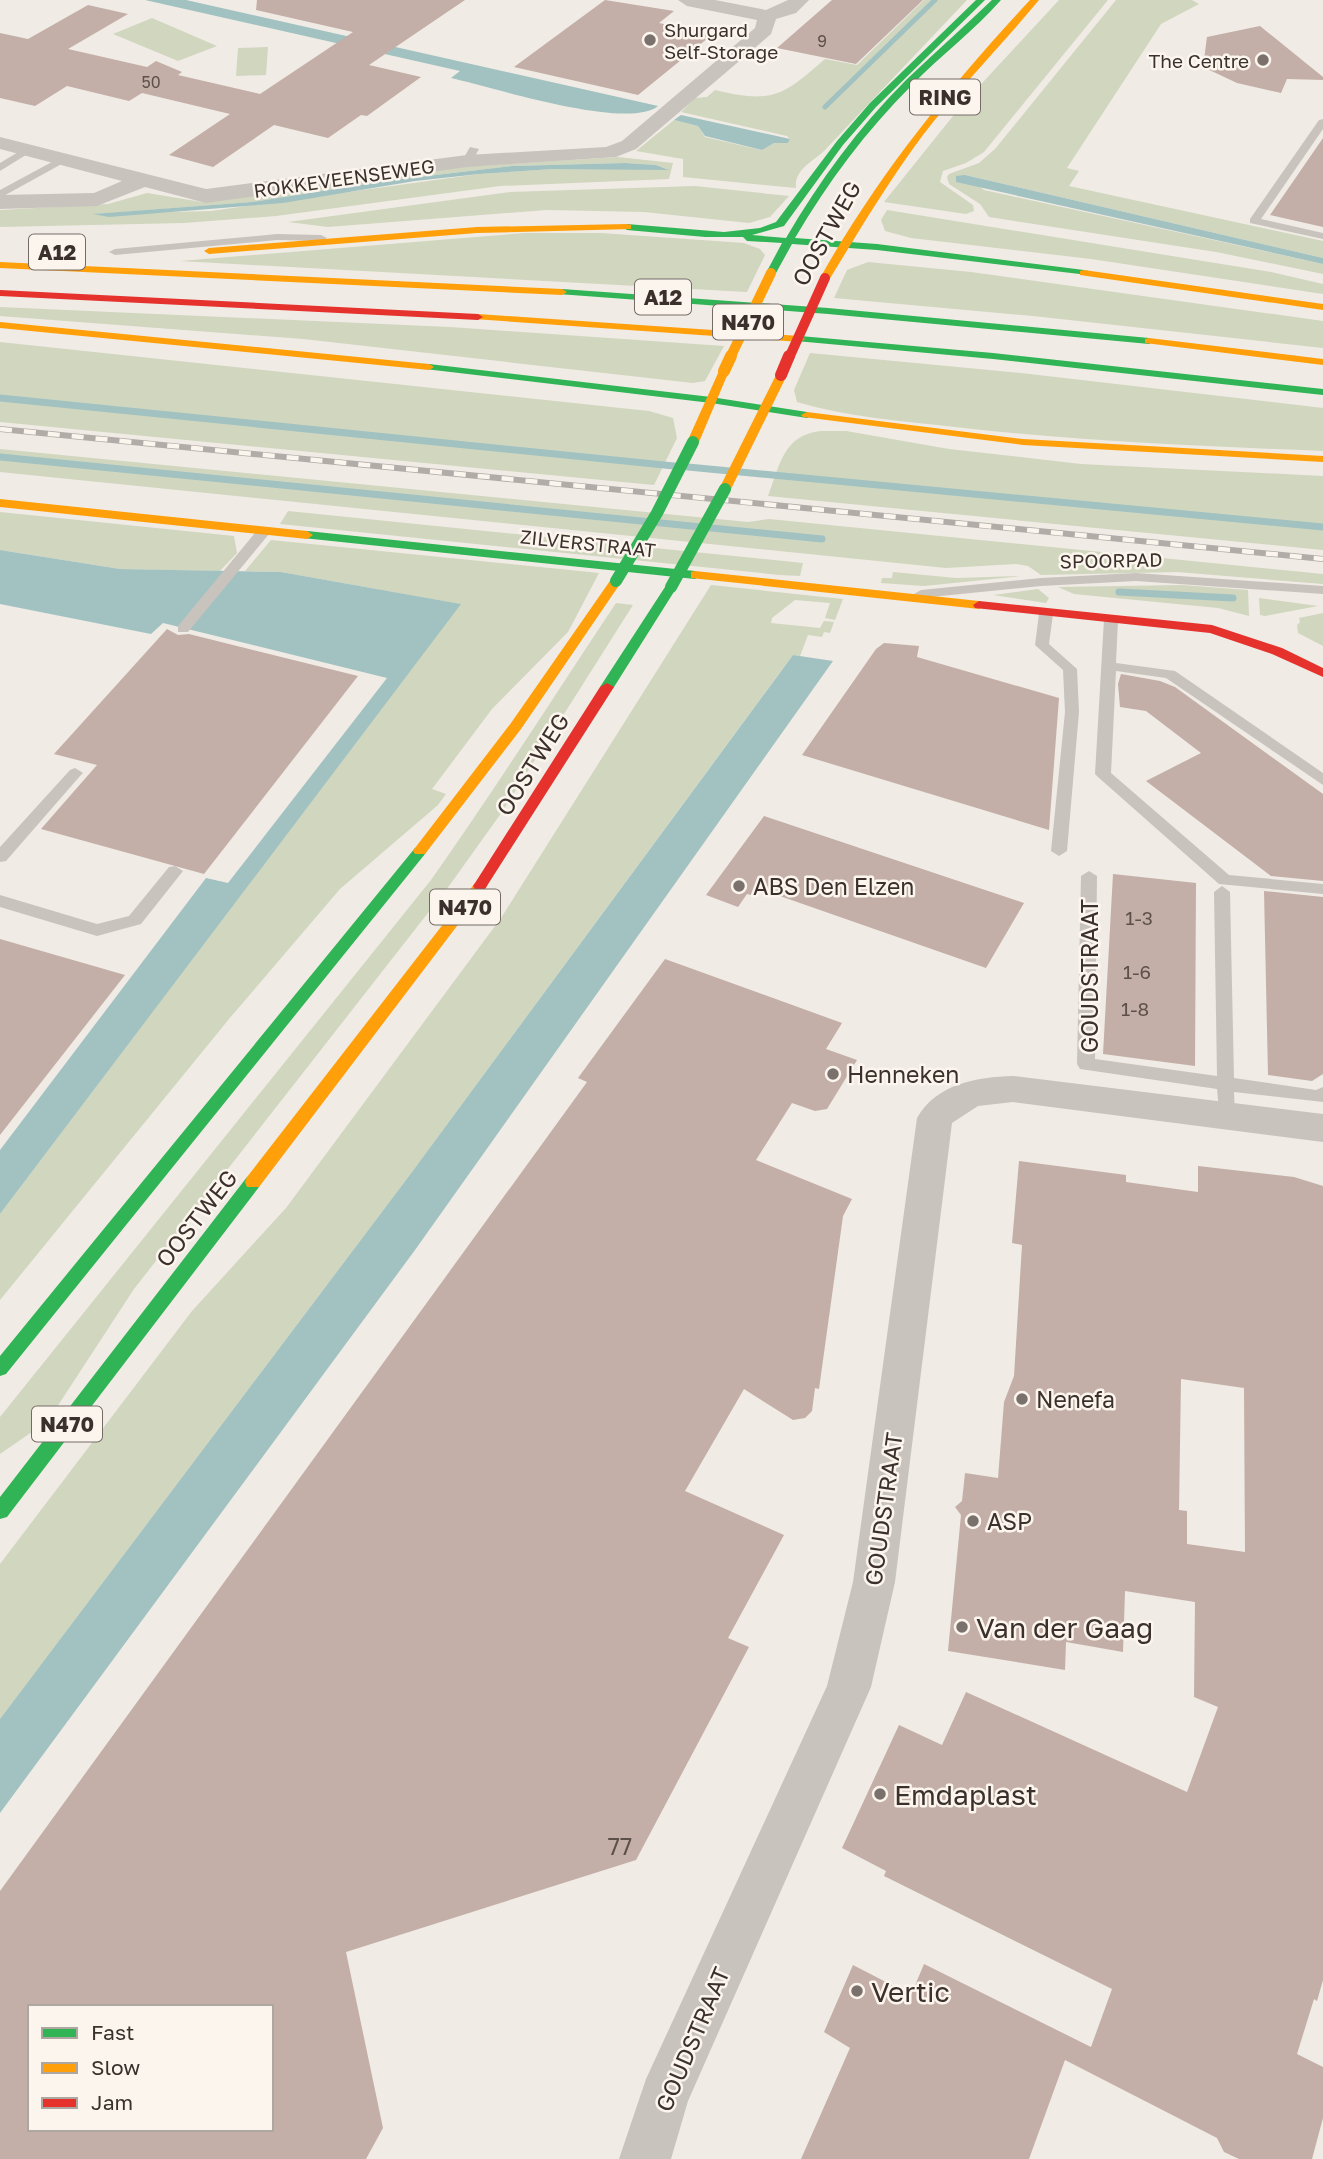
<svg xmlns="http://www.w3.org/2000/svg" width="1323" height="2159" font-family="'Golos Text',sans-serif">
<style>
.green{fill:#d1d6bf;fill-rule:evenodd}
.water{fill:#a1c2c1}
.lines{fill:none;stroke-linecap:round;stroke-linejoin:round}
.stream-far1{stroke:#a1c2c1;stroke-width:5}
.stream{stroke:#a1c2c1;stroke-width:7}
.building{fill:#c3afa7;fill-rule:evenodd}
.lane{fill:#c9c3be;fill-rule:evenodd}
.street{fill:#c9c3be;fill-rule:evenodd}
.fast{fill:#30b455;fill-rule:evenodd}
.slow{fill:#ff9f0a;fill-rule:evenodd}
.jam{fill:#e5322d;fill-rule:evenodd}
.rail-casing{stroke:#b1aca8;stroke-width:6}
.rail{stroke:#fbf5ee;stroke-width:4.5;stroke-dasharray:12;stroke-linecap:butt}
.fast-bridge{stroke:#30b455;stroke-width:12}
.slow-bridge-far1{stroke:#ff9f0a;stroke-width:10}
.slow-bridge{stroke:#ff9f0a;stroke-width:12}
.jam-bridge-far1{stroke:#e5322d;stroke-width:10}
.jam-bridge{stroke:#e5322d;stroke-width:12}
.poi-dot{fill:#7a716c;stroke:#fbf5ee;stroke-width:2.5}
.labels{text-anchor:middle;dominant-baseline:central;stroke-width:5;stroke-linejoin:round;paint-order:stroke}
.far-number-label{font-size:16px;fill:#5d504a}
.far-poi-label{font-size:19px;fill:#3b302b;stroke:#fbf5ee;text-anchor:start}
.far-street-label{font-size:19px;fill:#3b302b;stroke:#fbf5ee}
.number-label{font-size:19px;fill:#5d504a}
.shield{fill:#fbf5ee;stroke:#756b66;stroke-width:2}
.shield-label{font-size:21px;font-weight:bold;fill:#3b302b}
.street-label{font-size:23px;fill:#3b302b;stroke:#fbf5ee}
.poi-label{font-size:23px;fill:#3b302b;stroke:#fbf5ee;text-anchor:start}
.near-number-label{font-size:23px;fill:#5d504a}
.near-poi-label{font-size:28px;fill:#3b302b;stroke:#fbf5ee;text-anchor:start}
</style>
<rect width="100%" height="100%" fill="#f0ebe5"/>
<!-- green -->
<path class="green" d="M924,0h43l-143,151c-12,11 -30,19 -28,37l-113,-11v-18l-47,-8 38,-31 24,6 7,11 56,13 13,-7h14l2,-4 -3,-3 -106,-24 14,-14 12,-1 8,-7c57,14 68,6 110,-31l32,6z
M1059,0h49l-124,152 -18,11 -23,8 -3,11 33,23 1,6 -8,3 -82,-12 77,-96z
M1116,0h76l7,4 -38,20 -94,144 12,3 -10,15 254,55v17l-358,-83 19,15 339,74v10l-107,-22 -227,-35 -9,-13 -31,-20 -2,-7 2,-3 30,-11 16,-14z
M152,18l65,28 -39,15 -65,-27z
M268,47l-2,28 -30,1 2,-28z
M618,157l55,6 -4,16 -169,7 -224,30 -92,7 -184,4v-17l108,-6 39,-11 55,9 257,-35zM625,163l31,2 11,4h-114l-74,5 -268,37 -114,3 155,-12 133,-21 127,-15z
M695,186l94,10 -19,21 -21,6 -105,-11 -97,-2 -219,17 -40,-5 222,-30z
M887,210l384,62 52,12v10l-232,-35 -180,-21 -26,-7 -4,-11z
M524,233h77l143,10 16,6 5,6 -18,37 -567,-31z
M868,262l103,10 352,49v27l-290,-32 -199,-18 13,-28z
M0,307l450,20 274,19 -19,35 -12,2 -390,-44 -303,-23z
M0,342l649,69 24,7 4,20 -23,47 -654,-63z
M810,353l211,20 302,35v43c-123,-5 -246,-10 -368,-24 -53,-6 -107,-10 -158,-25l-3,-12z
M821,431h25l103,18 132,15 242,12v74l-555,-54c12,-31 15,-61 53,-65z
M0,449l748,73 21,-3 554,55v10l-146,-12 -136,3 -13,-9 -12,-2 -70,4 -946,-96z
M288,511l515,52 -3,13 -20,-1 -500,-51z
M0,512l234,24 3,17 -17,18 -100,-2 -120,-19z
M271,540l328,33 -31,59 -76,77 -60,80 14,5 -8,11 -98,84 -111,130 -229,281v-86l460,-610 -179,-32 -36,-1z
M893,572l63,6 66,-2 -98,10 -43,-3 1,-5h10z
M711,585l132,14 -8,21 -10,-2 5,-15 -35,-3 -23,18 -1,5 49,5 4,-7 10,1 -4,11 -6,-1 -2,5 -14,-2 -8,21 -7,-1 -18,24 -363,493 -412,547v-155l192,-253 94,-103 215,-290z
M1182,585l66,5 1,26 -31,-8 -144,-14 -16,-7z
M1038,589l11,9 -3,5 -53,-8z
M1259,598l59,8 -53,10 -5,-1z
M616,603l17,2 -131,207 -53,74 -315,403 -79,121 -13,15 -42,29v-37l431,-537c64,-91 124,-185 185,-277z
M1323,613v33l-25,-13 -1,-8 3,-3 -1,-4z"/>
<!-- water -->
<path class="water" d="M145,0h41l472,106c-30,25 -166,-19 -207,-28l9,-7z
M681,115l109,24 -2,4h-14l-12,7 -57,-14 -7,-10 -24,-6z
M625,163l31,2 13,5 -116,-1 -74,5 -64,7 -132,22 -174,14 -16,-3 159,-12 133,-21 127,-15z
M965,175l358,83v6l-367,-82v-6z
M0,550l120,19 161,3 180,32 -461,610v-64l206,-272 22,5 159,-205 -224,-55 -12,11 -151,-30z
M793,655l40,6 -418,589 -415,563v-94l412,-547z"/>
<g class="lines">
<!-- stream-far1 -->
<path class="stream-far1" d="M825,107l110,-107"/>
<!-- stream -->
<path class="stream" d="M0,398l674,68
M0,457l822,82
M688,467l635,60
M1119,592l114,6"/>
</g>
<!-- building -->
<path class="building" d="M257,0h208l-96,65 52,12 -54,39 -6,-1 -33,23 -54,-13 -61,42 -44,-12 61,-41 -88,-21 -13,8 -62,-15 -32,20 -35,-8v-65l28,6 60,-34 40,9 -60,35 79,18 9,-6 26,11 -4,3 82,19 93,-62 -97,-22z
M605,0l69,11 -15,12 54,11 -75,61 -124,-28z
M832,0h91l-67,64 -79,-16z
M1260,26l63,51v3l-36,-1 -6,14 -44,-10 -34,-16 4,-30z
M1323,138v89l-53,-12z
M167,629l11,6 11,-1 169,42 -154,198 -163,-45 56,-64 -43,-11z
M884,643l35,3 -2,11 142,41 -10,132 -247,-75 74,-106z
M1121,674l39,7 15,6 148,107v87l-52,-5 -125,-95 55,-28 -55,-42 -26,-4 -2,-23z
M764,816l260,87 -38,65 -229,-80 -6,7 -4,-1 -9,13 -32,-12z
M1113,874l83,9 -1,183 -92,-12z
M1264,891l59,6v177l-11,7 -44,-6z
M0,939l125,36 -125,160z
M665,959l177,64 -16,26 31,11 -30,49 -12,2 -23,-8 -36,57 96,39 -9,17 -24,173 -4,-1 -3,23 -7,7 -12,2 -49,-31 -59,102 99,44 -56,103 21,9 -113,213 -290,92 37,176 -17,31h-366v-268l587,-809 -9,-4zM30,2007h241v122h-241z
M1019,1161l107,14v7l72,10v-26l96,11 29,9v794l-6,21 -3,-2 -17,55 26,13v51l-11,41h-73l-15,-7 -7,-14 -152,-78 -36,99h-228l49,-111 -26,-16 29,-67 58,30 13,-31 167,83 21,-58 -228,-113 2,-5 -44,-23 57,-123 43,20 24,-53 221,100 31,-85 -24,-10 1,-95 -70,-11 -2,61 -57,-10 -1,28 -117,-19 13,-136 -6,-8 7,-6 3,-28 33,5 6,-76 10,-26 8,-131 -10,-2zM1181,1379l63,9 1,164 -58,-8v-33l-8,-1z"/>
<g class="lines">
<!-- lane -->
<path class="lane" d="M1323,119v10l-62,90 62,14v6l-73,-16v-4l69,-99z
M470,147l9,2 -8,14h-8l-1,-2z
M25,148l9,2 -34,21v-8z
M63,156l5,3 -1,2 -67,37v-8z
M277,234l44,1 6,3 -6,3 -44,-1 -162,15 -6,-3 6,-3z
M264,527l5,1v6l-81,98h-10v-6l81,-98z
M1136,573l187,13v8l-187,-13 -95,5 -120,12 -7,-4 7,-4 120,-12z
M1046,610l7,4 -4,30 28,25 2,43 -12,139 -8,5 -8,-5 14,-139 -2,-42 -28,-25 4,-31z
M1111,615l7,4 -2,44 59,8 148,102v12l-157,-107 -50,-7 -5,102 118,102 94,9v10l-104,-10 -121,-107 -3,-3 9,-155z
M75,768l8,5 -3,3 -74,85 -6,1v-15l70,-77z
M175,866l8,5 -42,53 -44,12 -97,-29v-12l97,29 32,-8 40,-49z
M1089,871l8,5 -2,183 122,17 -3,-184 8,-6 8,6 4,186 82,12 7,-3v15l-89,-10 1,24 -3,5h-12l-3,-32 -137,-20 -3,-5 4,-188z"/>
<!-- street -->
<path class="street" d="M678,0h37l51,10 22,-10h21l-13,13 -20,6 -5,15 -135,115 -20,8 -149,10 -261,36 -61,-16 -48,19 -97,3v-14l94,-2 28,-12 -122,-32v-12l206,52 261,-34 139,-8 16,-6 133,-113 2,-8 -70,-14z
M1013,1076l310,38v28l-310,-40 -35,4 -26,17 -57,459 -24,105 -183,414 -17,58h-52l27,-80 181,-393 26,-104 64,-464c19,-34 60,-41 96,-42z"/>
<!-- fast -->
<path class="fast" d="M976,0h9l-109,107 -33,38 -59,81 -32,9 34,3c33,-57 73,-111 120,-158 28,-27 58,-53 86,-80h9c-27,31 -61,56 -89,85 -46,46 -84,97 -117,153l82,6 207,26 4,1v4l-211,-25 -85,-6 -16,29 -5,3 -5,-3 16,-30 -35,-2 -4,-4h-38l-78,-7 -5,-3 5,-3 97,8 36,-4 16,-6 61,-81 33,-38z
M562,289l266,19 321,30 5,3 -5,3 -321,-30 -270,-20 -1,-2z
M800,336l193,17 330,36v6l-330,-36 -197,-18 -1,-2z
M429,364l282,33 96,15 6,3 -6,3 -96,-15 -286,-34v-4z
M307,531l388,40 6,4 -6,4 -392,-41 -2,-3z
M671,583l6,4 -63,100 -7,4 -5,-1 -2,-3 65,-100z
M420,846l7,5 -2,3 -419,520 -6,2v-20l415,-508z
M253,1176l6,1 2,5 -2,5 -252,330 -7,2v-22l247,-320z"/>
<!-- slow -->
<path class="slow" d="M1030,0h9c-38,46 -80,88 -116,135 -35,47 -64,96 -94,145h-8l-1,-2c58,-103 130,-192 210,-278z
M627,224l4,1v4l-154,4 -268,21 -5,-3 5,-3 268,-21z
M0,262l562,27 5,3 -5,3 -562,-27z
M1084,270l239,34v6l-243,-35v-4z
M478,314l322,22 5,3 -5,3 -326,-23 -1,-2z
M0,322l429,42 5,3 -5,3 -429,-42z
M1149,338l174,21v6l-178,-22v-4z
M724,368l5,3 -30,71 -10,2 -2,-2 32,-71z
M777,373l10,2 -56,114 -2,2h-8l-2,-2z
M807,412l216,27 300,17v6l-300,-17 -220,-28 -2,-2z
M0,499l307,32 6,4 -6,4 -307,-32z
M695,571l284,30 6,4 -6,4 -288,-31v-6z
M616,577l6,4 -101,148 -96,125h-10l-2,-3 2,-3 96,-125 101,-145z
M480,881l5,2 2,3 -2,3 -226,298h-12l-2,-5 2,-5 228,-294z"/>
<!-- jam -->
<path class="jam" d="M0,290l478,24 5,3 -5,3 -478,-24z
M979,601l233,24 70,23 41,20v9l-51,-23 -62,-21 -235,-25 -2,-3z
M607,683l7,4 -129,202h-10l-2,-3 2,-3 125,-196z"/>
<!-- rail casing -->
<g class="rail-casing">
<path id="rail" d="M0,429l1323,130"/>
</g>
<!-- rail -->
<use href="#rail" class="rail"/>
<!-- fast-bridge -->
<path class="fast-bridge" d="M616,581l41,-68 36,-71
M671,587l54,-98"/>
<!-- slow-bridge-far1 -->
<path class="slow-bridge-far1" d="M730,358l41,-85"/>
<!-- slow-bridge -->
<path class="slow-bridge" d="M724,371l7,-15"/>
<!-- jam-bridge-far1 -->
<path class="jam-bridge-far1" d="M789,358l36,-80"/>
<!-- jam-bridge -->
<path class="jam-bridge" d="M781,375l8,-19"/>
</g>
<!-- markers -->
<g class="poi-dot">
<circle cx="650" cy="40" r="7"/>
<circle cx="1263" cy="60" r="7"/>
<circle cx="739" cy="886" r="7"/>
<circle cx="833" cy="1074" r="7"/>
<circle cx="1022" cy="1399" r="7"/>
<circle cx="973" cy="1521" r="7"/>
<circle cx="962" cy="1627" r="7"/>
<circle cx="880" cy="1794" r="7"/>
<circle cx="857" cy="1991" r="7"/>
</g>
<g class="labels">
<!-- far-number labels -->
<g class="far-number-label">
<text x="822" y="41">9</text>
<text x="151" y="82">50</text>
</g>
<!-- far-poi labels -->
<g class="far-poi-label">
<text x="664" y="29">Shurgard<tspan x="664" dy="22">Self-Storage</tspan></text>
<text x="1249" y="60" text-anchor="end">The Centre</text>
</g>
<!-- far-street labels -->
<g class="far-street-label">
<text transform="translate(344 178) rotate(-8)">ROKKEVEENSEWEG</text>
<text transform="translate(588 543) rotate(6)">ZILVERSTRAAT</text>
<text transform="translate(1111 560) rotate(-1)">SPOORPAD</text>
</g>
<!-- number labels -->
<g class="number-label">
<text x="1139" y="917">1-3</text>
<text x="1137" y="971">1-6</text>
<text x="1135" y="1008">1-8</text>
</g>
<!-- shield labels -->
<g class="shield">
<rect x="910" y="79.5" width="70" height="35" rx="5"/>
<rect x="29" y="234.5" width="56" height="35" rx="5"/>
<rect x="635" y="279.5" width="56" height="35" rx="5"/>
<rect x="713" y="304.5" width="70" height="35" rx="5"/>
<rect x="430" y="889.5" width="70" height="35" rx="5"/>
<rect x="32" y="1406.5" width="70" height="35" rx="5"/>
</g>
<g class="shield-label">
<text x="945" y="97">RING</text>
<text x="57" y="252">A12</text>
<text x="663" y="297">A12</text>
<text x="748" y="322">N470</text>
<text x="465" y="907">N470</text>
<text x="67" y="1424">N470</text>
</g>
<!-- street labels -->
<g class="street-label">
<text transform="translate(826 233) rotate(-61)">OOSTWEG</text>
<text transform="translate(532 764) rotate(-58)">OOSTWEG</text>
<text transform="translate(1089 976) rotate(-90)">GOUDSTRAAT</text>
<text transform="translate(196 1218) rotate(-52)">OOSTWEG</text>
<text transform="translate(883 1509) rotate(-82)">GOUDSTRAAT</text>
<text transform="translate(692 2039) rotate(-67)">GOUDSTRAAT</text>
</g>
<!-- poi labels -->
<g class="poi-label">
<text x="753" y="886">ABS Den Elzen</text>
<text x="847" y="1074">Henneken</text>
<text x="1036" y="1399">Nenefa</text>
<text x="987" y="1521">ASP</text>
</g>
<!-- near-number labels -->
<g class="near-number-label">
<text x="620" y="1846">77</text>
</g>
<!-- near-poi labels -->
<g class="near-poi-label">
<text x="976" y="1627">Van der Gaag</text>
<text x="894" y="1794">Emdaplast</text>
<text x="871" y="1991">Vertic</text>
</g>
</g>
<!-- legend -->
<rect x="28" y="2005" width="245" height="126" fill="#fbf5ee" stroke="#aea6a0" stroke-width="2"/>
<rect x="42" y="2028" width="35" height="10" fill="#30b455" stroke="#aea6a0" stroke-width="2"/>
<text x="91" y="2040" font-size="21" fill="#3b302b">Fast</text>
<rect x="42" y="2063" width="35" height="10" fill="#ff9f0a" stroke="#aea6a0" stroke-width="2"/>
<text x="91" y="2075" font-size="21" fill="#3b302b">Slow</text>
<rect x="42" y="2098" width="35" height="10" fill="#e5322d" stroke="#aea6a0" stroke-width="2"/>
<text x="91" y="2110" font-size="21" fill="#3b302b">Jam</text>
</svg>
